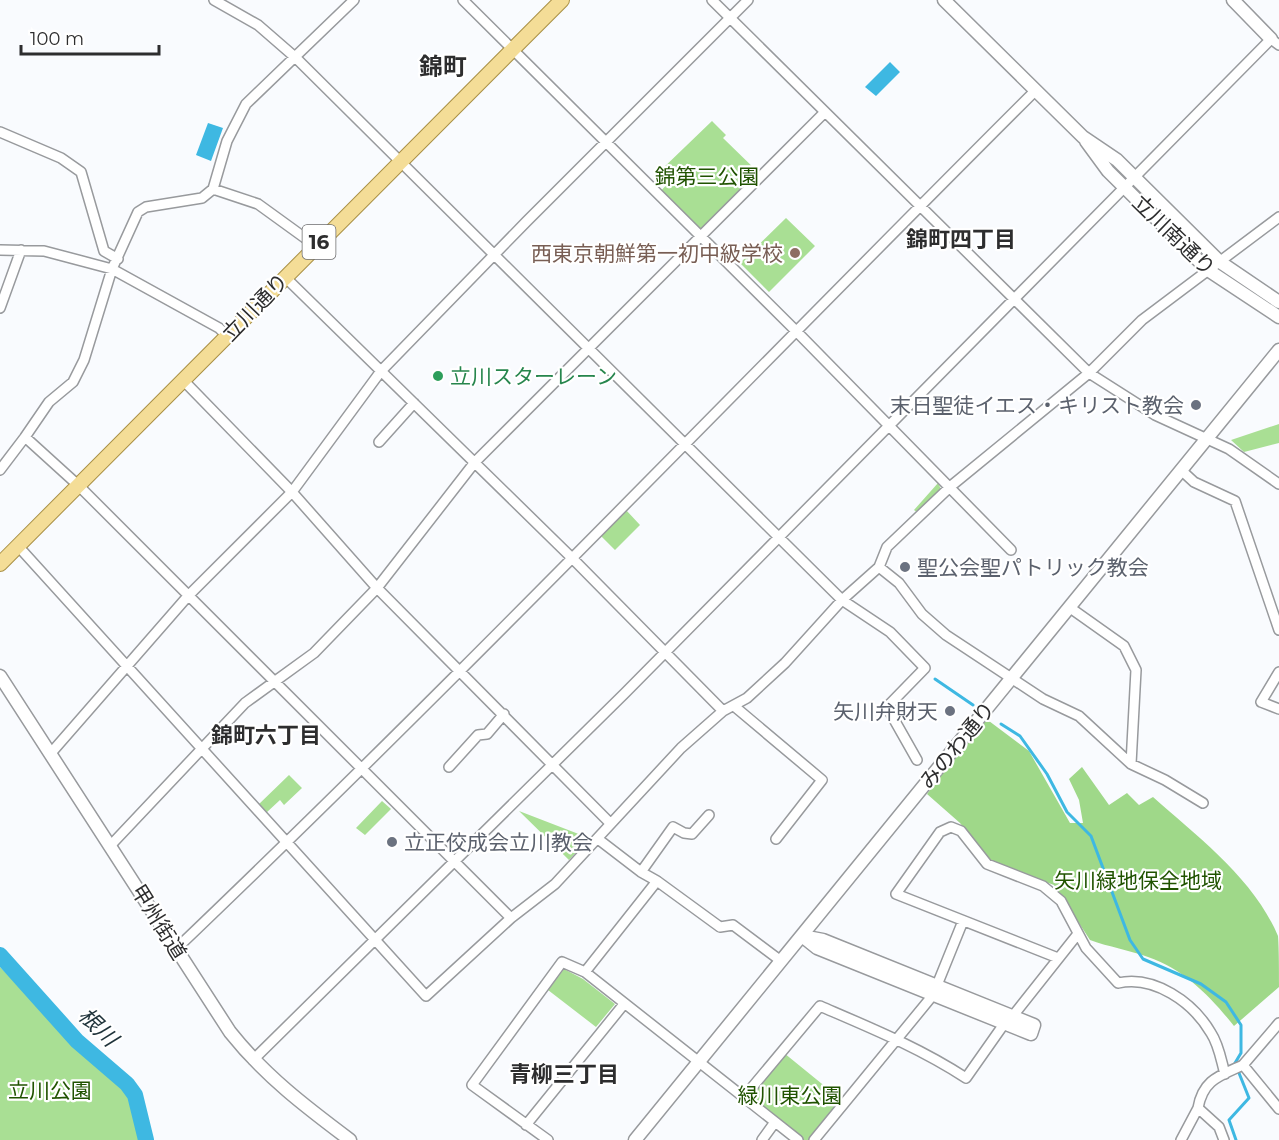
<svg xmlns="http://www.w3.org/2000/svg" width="1279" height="1140" font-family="Montserrat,'Noto Sans JP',sans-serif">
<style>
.green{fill:#a9df94}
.forest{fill:#9fd889}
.water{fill:#3eb8e2}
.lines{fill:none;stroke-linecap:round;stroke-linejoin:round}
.stream{stroke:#3eb8e2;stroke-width:3}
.river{stroke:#3eb8e2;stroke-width:16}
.street-casing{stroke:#989a9d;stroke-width:12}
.secondary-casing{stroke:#989a9d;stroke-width:15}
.primary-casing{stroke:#a99045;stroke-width:16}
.street{stroke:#fff;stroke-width:9}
.secondary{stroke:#fff;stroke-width:12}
.primary{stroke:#f4dd97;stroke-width:14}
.education-dot{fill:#8d6e63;stroke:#fff;stroke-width:2}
.leisure-dot{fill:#2e9e5b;stroke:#fff;stroke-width:2}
.worship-dot{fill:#6b7280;stroke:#fff;stroke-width:2}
.labels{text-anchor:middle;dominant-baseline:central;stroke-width:4.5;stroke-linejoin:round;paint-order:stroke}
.shield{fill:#fff;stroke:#6c6c6d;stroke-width:1.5}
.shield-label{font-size:20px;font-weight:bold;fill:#2d2d2e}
.park-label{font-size:21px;fill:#205300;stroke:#fff}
.street-label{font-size:21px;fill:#2d2d2e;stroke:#fff}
.education-label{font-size:21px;fill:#785e54;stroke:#fff;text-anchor:end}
.leisure-label{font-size:21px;fill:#27864d;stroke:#fff;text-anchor:start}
.worship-label{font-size:21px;fill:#5b616d;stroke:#fff;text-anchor:end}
.neighbourhood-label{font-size:22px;font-weight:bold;fill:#2d2d2e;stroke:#fff}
.water-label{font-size:22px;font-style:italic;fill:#1e323a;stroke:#fff}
.quarter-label{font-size:24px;font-weight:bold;fill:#2d2d2e;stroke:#fff}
</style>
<rect width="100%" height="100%" fill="#f9fbfe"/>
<!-- green -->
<path class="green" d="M712,121l14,14 -3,3 37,36 -58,58 -43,-39 10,-11 -10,-10z
M786,218l29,28 -46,46 -29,-29z
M1279,424v19l-35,9 -13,-12z
M938,483l4,8 -23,23 -5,-4z
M626,510l14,15 -25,25 -15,-15z
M289,775l13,13 -18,17 -4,-5 -14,13 -8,-8z
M382,801l9,8 -26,26 -9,-7z
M519,811l70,27 -20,22z
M0,967l69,71 52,48 13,20 7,34h-141z
M564,969l19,10 32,25 -19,23 -48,-37z
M784,1053l59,48 -32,39h-10l-54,-44z"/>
<!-- forest -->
<path class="forest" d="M985,718l44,33 41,72h13l-4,-23 -10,-21 13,-12 27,38 18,-12 12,12 14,-8c45,40 101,82 125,139 1,13 1,36 1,51l-45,39c-23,-29 -50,-57 -86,-69 -19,-7 -39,-10 -58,-17l-36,-55 -63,-23 -31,-39 -33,-29z"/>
<!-- water -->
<path class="water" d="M890,62l10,10 -24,24 -11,-9z
M208,123l15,5 -12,33 -15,-6z"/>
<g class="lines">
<!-- stream -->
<path class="stream" d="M935,679l38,26
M1001,724l19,12 27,38 20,38 24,24 39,104 13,19 58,25 25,18 15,23v28l-6,10 14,35 -20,22 7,20"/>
<!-- river -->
<path class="river" d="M0,955l77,86 50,43 8,11 11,45"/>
<!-- street casing -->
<g class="street-casing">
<path id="street" d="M214,0l44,25 38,33 546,542 48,32 35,36 -38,39 30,53
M463,0l334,332 214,218
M712,0l377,373 66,42 74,34 50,35
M0,132l61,26 20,14 23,79 14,8
M213,189l45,15 58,42
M0,250l44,1 68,18 107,59 8,8
M285,277l288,282 150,152
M0,308l21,-58
M183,380l109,112 85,96 233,235
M25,437l24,-35 24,-20 11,-22 28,-91 26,-57 8,-5 56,-9 11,-9 14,-48 19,-37 108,-104
M379,442l35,-39
M0,470l25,-33 54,49 432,432
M1181,470l13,12 41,19 44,129
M18,546l408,450 85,-78 44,-34 126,-136 42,-37 24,-13 38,-35 57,-63 37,-33 8,-20 64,-61 138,-113 53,-53 137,-103
M879,567l20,16 23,31 24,21 97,64 36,17 52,48 34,16 38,23
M1069,607l55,39 12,24 -5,94
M1279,672l-18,30 18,7
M734,706l88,74 -46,59
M51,753l137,-157 104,-104 89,-121 146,-150 221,-221
M449,767l29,-32 9,-1 17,-20
M110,846l135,-143 69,-50 63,-65 98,-126 350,-350
M641,872l32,-45 11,6 8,1 17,-19
M657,881l63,46 13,-2 48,36
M176,949c293,-280 573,-573 860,-859
M1058,958l-162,-64 44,-62 11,-5 10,4 26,33 56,22 18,15 25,47 32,35c36,-8 75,19 93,50 8,12 10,27 14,41
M585,972l72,-91 -16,-9 -43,-33
M1012,1017l65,-82
M1279,1023l-36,42 36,44
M253,1060l372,-367 646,-654 8,6
M744,1097l76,-91c51,22 100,42 146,72l38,-54
M526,1125l98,-121
M548,1140l-76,-55 90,-123 23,10 213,168
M762,1140l13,-18
M814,1140l119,-145 30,-74
M1181,1140l17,-32
M1224,1140l-5,-13 -21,-19c5,-28 21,-32 45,-43"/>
</g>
<!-- secondary casing -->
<g class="secondary-casing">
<path id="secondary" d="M944,0l139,137 34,23 103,102 59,40
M1233,0l38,39
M1086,141l22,30 100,99 71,47
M0,676l230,356c35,44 76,75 120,108
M802,936l21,4 211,85 -3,9 -214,-86z
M635,1140l644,-790"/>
</g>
<!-- primary casing -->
<g class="primary-casing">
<path id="primary" d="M0,564l562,-564"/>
</g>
<!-- street -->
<use href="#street" class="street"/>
<!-- secondary -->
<use href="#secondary" class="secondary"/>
<!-- primary -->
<use href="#primary" class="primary"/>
</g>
<!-- markers -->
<circle class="education-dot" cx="795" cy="253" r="6"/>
<circle class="leisure-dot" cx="438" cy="376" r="6"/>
<g class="worship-dot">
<circle cx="1196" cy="405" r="6"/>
<circle cx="905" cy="567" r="6"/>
<circle cx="950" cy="711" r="6"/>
<circle cx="392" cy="842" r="6"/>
</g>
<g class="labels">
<!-- shield labels -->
<rect class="shield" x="302.5" y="225" width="33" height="34" rx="4.5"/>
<g class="shield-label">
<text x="319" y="242">16</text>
</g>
<!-- park labels -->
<g class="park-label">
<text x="707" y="176">錦第三公園</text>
<text x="1138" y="880">矢川緑地保全地域</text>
<text x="50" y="1090">立川公園</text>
<text x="790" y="1095">緑川東公園</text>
</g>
<!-- street labels -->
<g class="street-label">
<text transform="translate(1174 235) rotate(44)">立川南通り</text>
<text transform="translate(255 307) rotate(-46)">立川通り</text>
<text transform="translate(957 745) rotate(-51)">みのわ通り</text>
<text transform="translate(159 922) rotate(58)">甲州街道</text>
</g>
<!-- education labels -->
<g class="education-label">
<text x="783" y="253">西東京朝鮮第一初中級学校</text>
</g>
<!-- leisure labels -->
<g class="leisure-label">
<text x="450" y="376">立川スターレーン</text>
</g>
<!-- worship labels -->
<g class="worship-label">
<text x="1184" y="405">末日聖徒イエス・キリスト教会</text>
<text x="917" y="567" text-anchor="start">聖公会聖パトリック教会</text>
<text x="938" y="711">矢川弁財天</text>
<text x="404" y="842" text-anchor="start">立正佼成会立川教会</text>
</g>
<!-- neighbourhood labels -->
<g class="neighbourhood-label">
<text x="961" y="239">錦町四丁目</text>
<text x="266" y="735">錦町六丁目</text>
<text x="564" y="1074">青柳三丁目</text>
</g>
<!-- water labels -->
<g class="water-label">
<text transform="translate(98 1027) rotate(44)">根川</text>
</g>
<!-- quarter labels -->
<g class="quarter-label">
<text x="443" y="66">錦町</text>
</g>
</g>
<!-- scale -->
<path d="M21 45v9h138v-9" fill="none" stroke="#2d2d2e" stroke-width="3"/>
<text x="30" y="45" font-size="18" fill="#2d2d2e" stroke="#ffffff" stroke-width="4.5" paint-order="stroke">100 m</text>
</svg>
